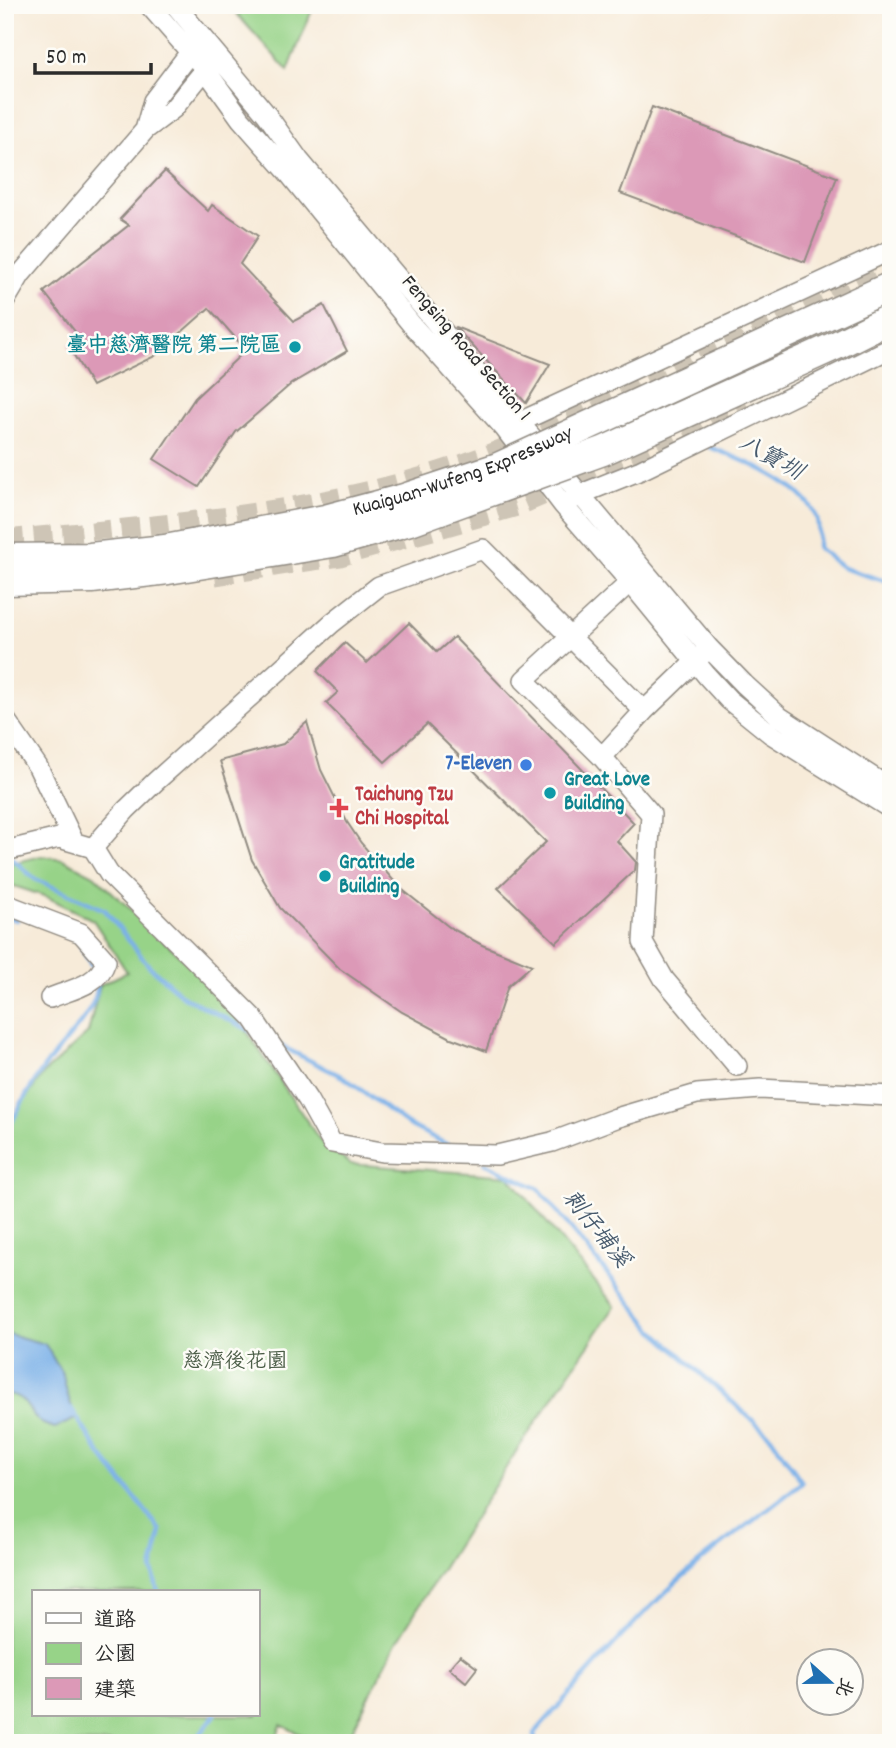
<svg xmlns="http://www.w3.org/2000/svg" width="896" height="1748" font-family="Dekko,'LXGW WenKai TC',sans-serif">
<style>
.green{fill:#97d388;stroke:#617f5a;stroke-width:2;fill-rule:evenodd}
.water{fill:#7ab0e8;stroke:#526e8a;stroke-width:2}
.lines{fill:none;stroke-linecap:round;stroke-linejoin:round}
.stream{stroke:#7ab0e8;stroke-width:4.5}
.building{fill:#dc99b7}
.minor-tunnel{stroke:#cec5b6;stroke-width:19;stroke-dasharray:19 10;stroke-linecap:butt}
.minor-casing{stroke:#918b82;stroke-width:22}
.minor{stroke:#fff;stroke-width:19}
.highway-bridge-casing{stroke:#918b82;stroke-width:31;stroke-linecap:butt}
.highway-bridge{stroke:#fff;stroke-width:28}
.culture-dot{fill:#0f9aa8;stroke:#fdfcf7;stroke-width:2.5}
.shop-dot{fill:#3f7fe0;stroke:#fdfcf7;stroke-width:2.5}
.health-dot{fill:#e0444e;stroke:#fdfcf7;stroke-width:2.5}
.labels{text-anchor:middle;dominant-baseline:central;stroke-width:5;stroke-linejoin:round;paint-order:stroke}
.culture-label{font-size:21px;font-weight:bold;fill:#0d838f;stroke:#fdfcf7;text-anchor:start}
.street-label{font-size:21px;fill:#2b2b2b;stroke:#fdfcf7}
.shop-label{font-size:21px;font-weight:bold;fill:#366cbe;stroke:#fdfcf7;text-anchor:end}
.health-label{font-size:21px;font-weight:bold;fill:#be3a42;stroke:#fdfcf7;text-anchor:start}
.park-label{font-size:21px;fill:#4b5d47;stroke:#fdfcf7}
.water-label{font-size:23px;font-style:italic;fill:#475a6d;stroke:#fdfcf7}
</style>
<rect width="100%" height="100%" fill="#fdfcf7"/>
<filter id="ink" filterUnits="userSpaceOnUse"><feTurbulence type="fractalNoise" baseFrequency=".0143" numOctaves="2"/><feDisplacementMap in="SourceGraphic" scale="14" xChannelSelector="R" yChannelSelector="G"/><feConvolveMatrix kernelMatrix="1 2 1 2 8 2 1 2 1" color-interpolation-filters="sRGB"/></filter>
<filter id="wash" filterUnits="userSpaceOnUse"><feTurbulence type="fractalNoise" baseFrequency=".00686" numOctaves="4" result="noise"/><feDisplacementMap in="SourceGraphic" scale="28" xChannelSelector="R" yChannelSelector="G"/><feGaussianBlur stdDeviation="1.57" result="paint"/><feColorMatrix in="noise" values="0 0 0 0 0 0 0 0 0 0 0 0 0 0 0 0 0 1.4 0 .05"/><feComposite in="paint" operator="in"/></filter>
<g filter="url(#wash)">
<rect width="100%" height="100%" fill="#f7ebd9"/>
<!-- green -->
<path class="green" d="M239,5h75l-26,66 -53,-59z
M41,856l22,3 31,16 129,121 98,146 29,22 159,12 106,130 -103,152 -115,183 -51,102h-27l-38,-18 -6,18h-270v-612l8,-15 31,-43 44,-40 12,-48 27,-13 -34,-52 -46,-23 -42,-14v-18zM33,1592h224v123h-224z"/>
<!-- water -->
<path class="water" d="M5,1333l40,11 18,31 4,18 9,26 -21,9c-6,-2 -12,-3 -16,-7 -13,-11 -13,-27 -34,-27z"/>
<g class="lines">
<!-- stream -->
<path class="stream" d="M709,447c32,12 93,36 107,69 4,9 2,22 2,32l25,20 48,15
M9,856l26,23 70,31 44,56 35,31 69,35
M5,916l12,4
M81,946l11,21
M279,1045l66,33 62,46 45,23
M5,1138c9,-22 21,-44 34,-63 14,-24 61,-64 58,-90
M485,1163l54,26 114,141 118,107 31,45c-34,29 -71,54 -105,82 -60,51 -111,111 -163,170l2,9
M71,1408l27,43 63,80 -9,39 6,22
M193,1743l22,-28"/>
</g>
<g id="blocks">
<!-- building -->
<path class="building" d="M652,107l185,70 -32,85 -185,-69z
M165,171l43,40 4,-6 46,31 -18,28 54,57 30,-16 23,46 -56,33 -55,48 -37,55 -45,-28 41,-61 51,-48 -37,-42 -54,48 -63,30 -24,-41 12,-7 -36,-46 85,-67 -9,-6z
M455,327l95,37 -24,39 -59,-63z
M409,623l28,29 17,-15 180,186 -17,18 19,21 -1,8 -79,73 -58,-55 48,-46 -119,-118 -42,38 -59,-59 12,-11 -21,-21 28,-28 22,20z
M307,722l14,48 26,52 14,21 38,44 50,40 33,18 50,20 -24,21 -22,65 -35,-13 -49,-26 -62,-43 -60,-61 -28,-48 -32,-99 63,-17z
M460,1655l17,13 -11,14 -17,-14z"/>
</g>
</g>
<g filter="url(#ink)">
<use href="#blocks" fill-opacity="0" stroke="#918b82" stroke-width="2"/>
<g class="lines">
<!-- minor-tunnel -->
<path class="minor-tunnel" d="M5,539c173,-16 356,-28 517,-99l369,-175
M215,576l125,-19 177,-50 92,-40 136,-66"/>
<!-- minor casing -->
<g class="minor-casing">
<path id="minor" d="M149,5l56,64 36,50 45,51 126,155 93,104 58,76 67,77 77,94 22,24 42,34 120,75
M175,5l92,110 32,45 410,488 35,36 36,33 111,72
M145,130l8,-29 44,-58
M5,301l16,-27 124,-144 28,-21 39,-48
M511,426l380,-176
M570,501l11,-7 60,-24 250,-122
M639,574l-115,106 78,77 42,-46 59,-57
M5,719l33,48 36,75
M602,757l49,57 -8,128 21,37 73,87
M93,848l33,-38 29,-28 177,-159 47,-37 104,-37 161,162
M5,851l54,-13 34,10 16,26 144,144 55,82 24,43 50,9 115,3 55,-13 64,-24 81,-24 63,-5 131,7
M5,904l76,29 25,28c-8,25 -34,28 -56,37"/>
</g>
<!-- minor -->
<use href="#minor" class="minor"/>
<!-- highway-bridge casing -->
<g class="highway-bridge-casing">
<g id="highway-bridge">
<path id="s1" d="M5,558l85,-1 75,-8 160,-30 79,-21 94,-31 393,-181"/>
<path d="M5,581l87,-2 76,-9 165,-27 80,-23 190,-69 234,-106 54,-27"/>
</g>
</g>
<!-- highway-bridge -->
<use href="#highway-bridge" class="highway-bridge"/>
</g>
</g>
<!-- markers -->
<g class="culture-dot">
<circle cx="295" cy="347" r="7"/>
<circle cx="550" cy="793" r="7"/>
<circle cx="325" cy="876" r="7"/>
</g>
<circle class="shop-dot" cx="526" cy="765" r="7"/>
<path class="health-dot" d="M335.5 797.5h7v7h7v7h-7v7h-7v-7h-7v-7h7z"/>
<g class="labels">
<!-- culture labels -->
<g class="culture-label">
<text x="281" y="347" text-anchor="end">臺中慈濟醫院 第二院區</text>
<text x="564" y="781">Great Love<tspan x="564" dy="24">Building</tspan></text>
<text x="339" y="864">Gratitude<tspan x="339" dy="24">Building</tspan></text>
</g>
<!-- street labels -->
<g class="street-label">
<text transform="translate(465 349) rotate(49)">Fengsing Road Section 1</text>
<text stroke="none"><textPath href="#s1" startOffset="469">Kuaiguan-Wufeng Expressway</textPath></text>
</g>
<!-- shop labels -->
<g class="shop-label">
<text x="512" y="765">7-Eleven</text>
</g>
<!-- health labels -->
<g class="health-label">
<text x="355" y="796">Taichung Tzu<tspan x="355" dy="24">Chi Hospital</tspan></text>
</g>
<!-- park labels -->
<g class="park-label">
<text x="235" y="1363">慈濟後花園</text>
</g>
<!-- water labels -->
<g class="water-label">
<text transform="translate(770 459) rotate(29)">八寶圳</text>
<text transform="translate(595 1230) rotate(51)">刺仔埔溪</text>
</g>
</g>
<!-- margin -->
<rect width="896" height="1748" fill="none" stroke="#fdfcf7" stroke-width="28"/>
<!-- legend -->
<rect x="32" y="1590" width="228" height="126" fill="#fdfcf7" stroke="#a9a8a5" stroke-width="2"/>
<rect x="46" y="1613" width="35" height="10" fill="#ffffff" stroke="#a9a8a5" stroke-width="2"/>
<text x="94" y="1626" font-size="21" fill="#2b2b2b">道路</text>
<rect x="46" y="1643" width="35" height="21" fill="#97d388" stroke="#a9a8a5" stroke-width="2"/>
<text x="94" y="1660" font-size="21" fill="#2b2b2b">公園</text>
<rect x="46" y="1678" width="35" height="21" fill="#dc99b7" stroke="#a9a8a5" stroke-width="2"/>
<text x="94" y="1696" font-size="21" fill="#2b2b2b">建築</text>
<!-- north arrow -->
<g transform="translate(830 1682) rotate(111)"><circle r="33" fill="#fdfcf7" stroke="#a9a8a5" stroke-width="2"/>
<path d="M0-5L12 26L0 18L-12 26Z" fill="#1f6fb2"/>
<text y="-10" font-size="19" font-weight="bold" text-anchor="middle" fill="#2b2b2b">北</text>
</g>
<!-- scale -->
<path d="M35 63v10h116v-10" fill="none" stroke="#2b2b2b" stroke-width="3.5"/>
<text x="46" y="63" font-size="21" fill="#2b2b2b" stroke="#fdfcf7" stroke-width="5" paint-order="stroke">50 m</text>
</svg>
